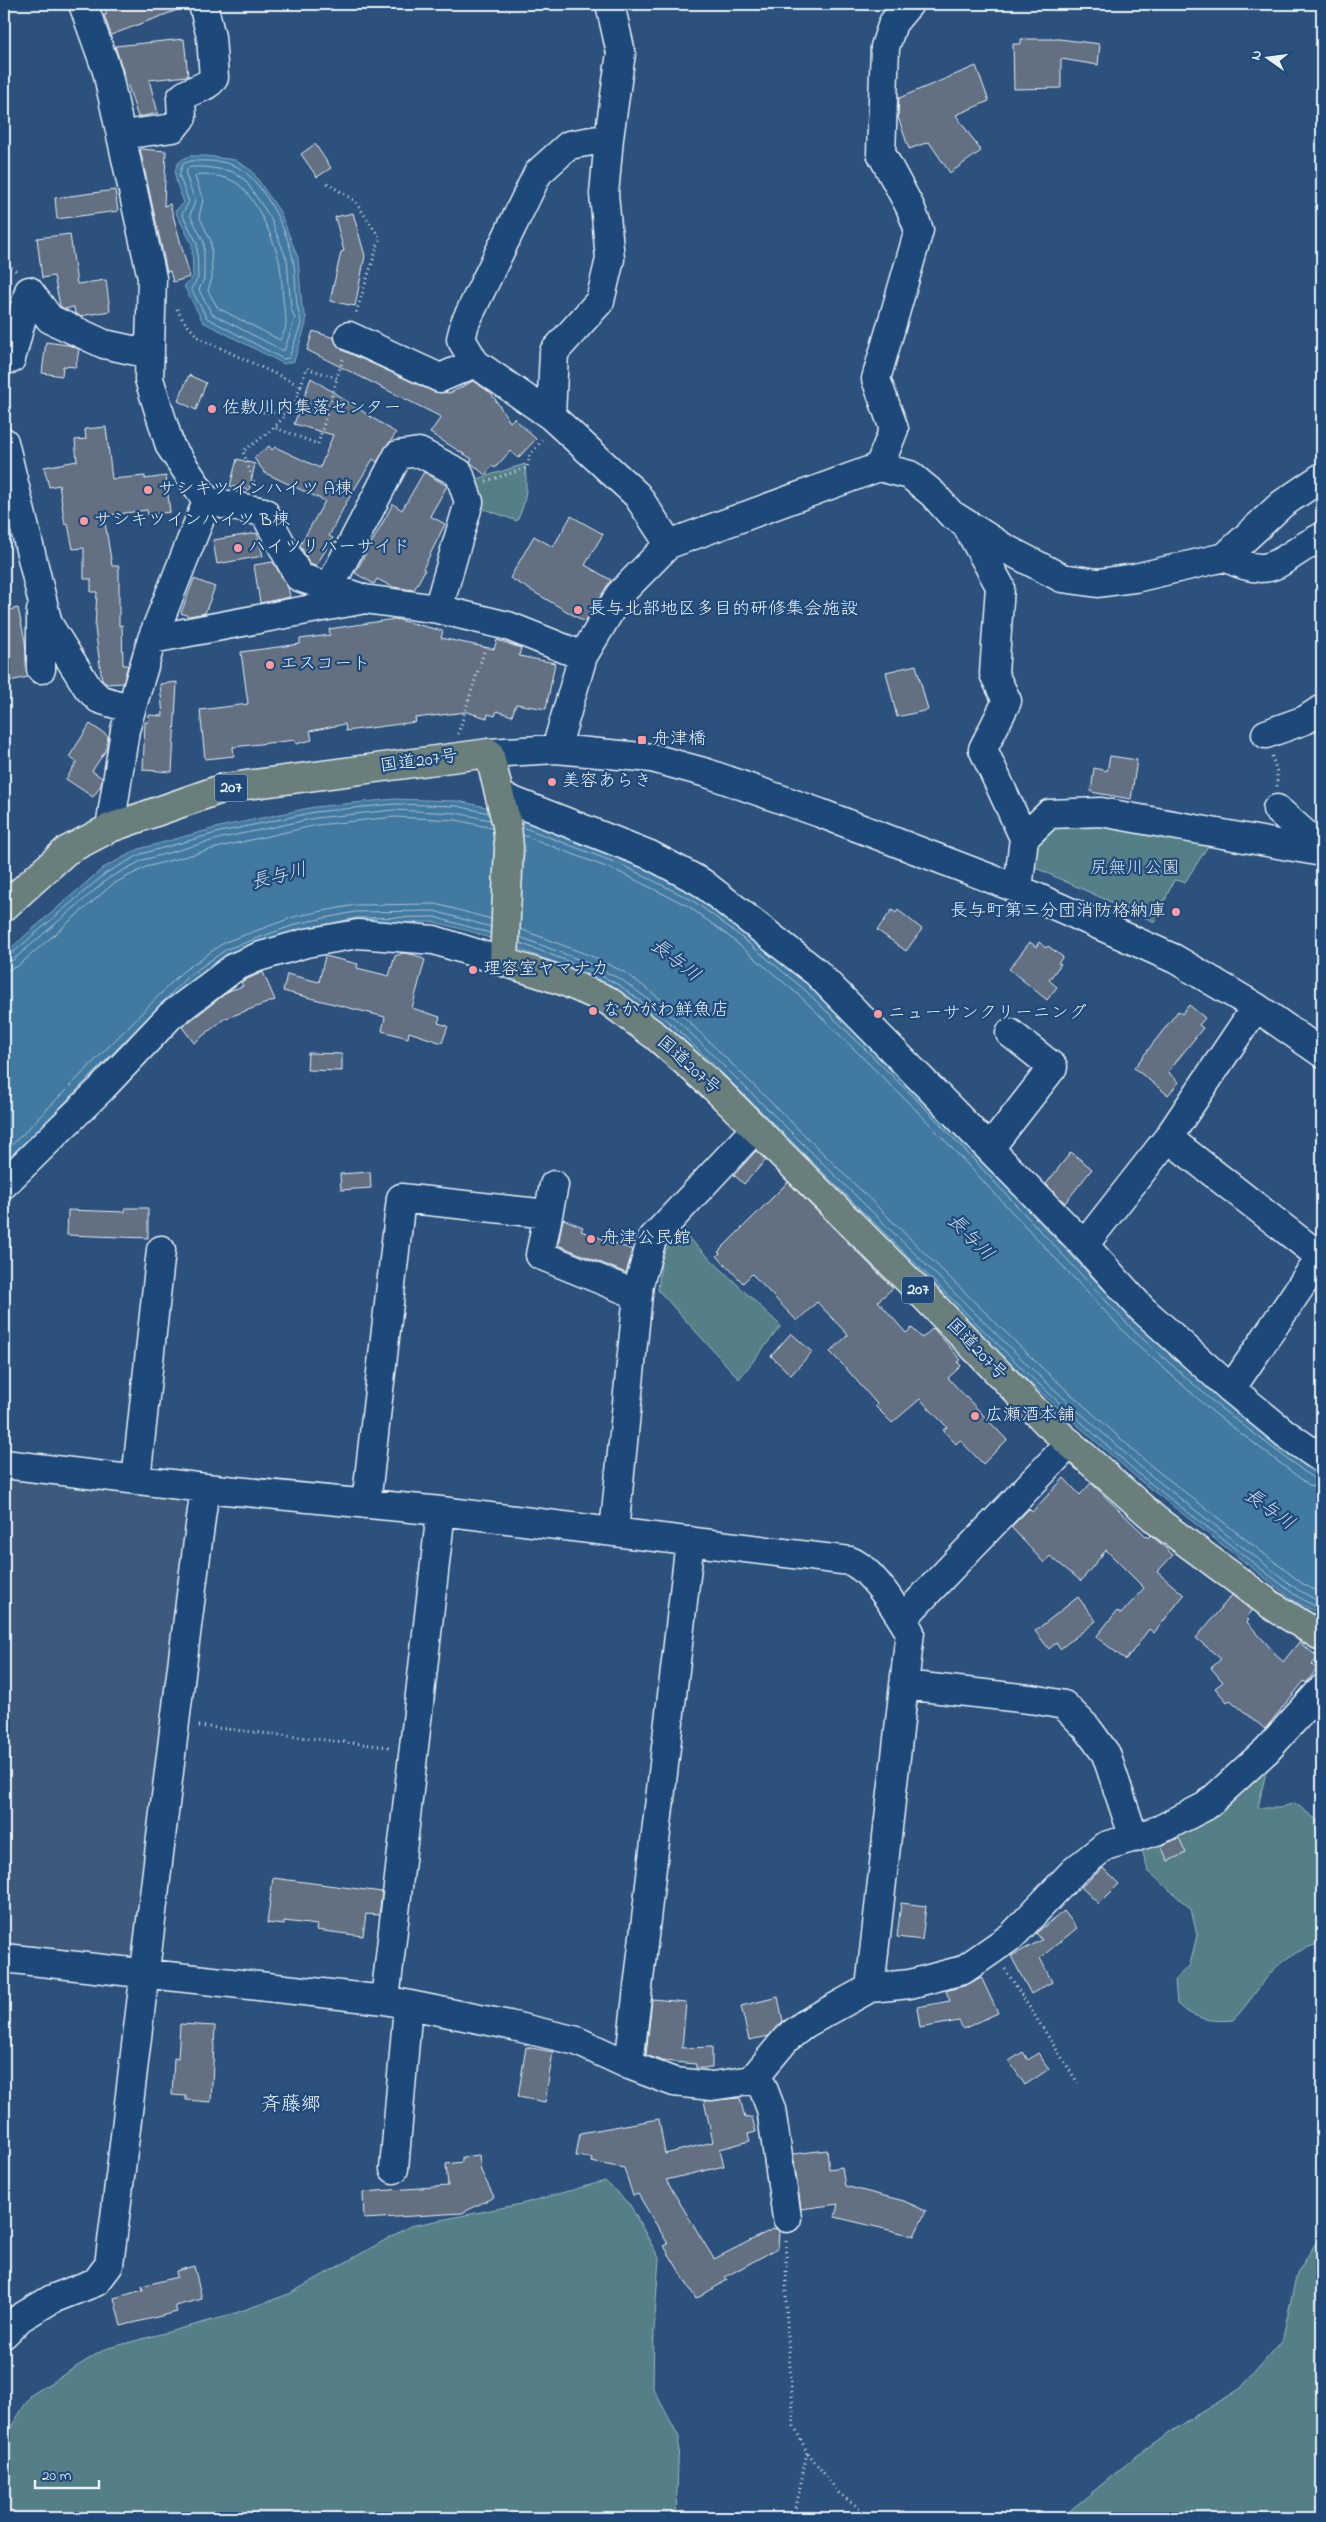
<svg xmlns="http://www.w3.org/2000/svg" width="1326" height="2522" font-family="'Indie Flower','Klee One',sans-serif">
<style>
.built{fill:#3c5a7e}
.green{fill:#547f87;stroke:#9eb8c0}
.water{fill:#4379a0;stroke:#85a9c3}
.lines{fill:none;stroke-linecap:round;stroke-linejoin:round}
.shore{stroke:#a6c1d5;stroke-width:1}
.building{fill:#626f82;stroke:#e8f1f8}
.minor-casing{stroke:#e8f1f8;stroke-width:31}
.highway-casing{stroke:#e8f1f8;stroke-width:31}
.path{stroke:#e8f1f8;stroke-width:3;stroke-dasharray:1 4;stroke-linecap:butt}
.minor{stroke:#1f4a7a;stroke-width:28}
.highway{stroke:#6b7f7c;stroke-width:28}
.poi-dot{fill:#ff9aa2;stroke:#1f4a7a;stroke-width:2}
.labels{text-anchor:middle;dominant-baseline:central;stroke-width:4.5;stroke-linejoin:round;paint-order:stroke}
.shield{fill:#1f4a7a;stroke:#acbfd2;stroke-width:1}
.shield-label{font-size:16px;font-weight:bold;fill:#e8f1f8}
.poi-label{font-size:18px;fill:#e8f1f8;stroke:#1f4a7a;text-anchor:start}
.street-label{font-size:18px;fill:#e8f1f8;stroke:#1f4a7a}
.park-label{font-size:18px;fill:#d2e0e7;stroke:#1f4a7a}
.water-label{font-size:19px;font-style:italic;fill:#cfdfeb;stroke:#1f4a7a}
.quarter-label{font-size:20px;fill:#e8f1f8;stroke:#1f4a7a}
</style>
<rect width="100%" height="100%" fill="#2c517c"/>
<filter id="ink" filterUnits="userSpaceOnUse"><feTurbulence type="fractalNoise" baseFrequency=".02" numOctaves="2"/><feDisplacementMap in="SourceGraphic" scale="10" xChannelSelector="R" yChannelSelector="G"/><feConvolveMatrix kernelMatrix="1 2 1 2 8 2 1 2 1" color-interpolation-filters="sRGB"/></filter>
<g filter="url(#ink)">
<!-- built -->
<path class="built" d="M4,1472l176,25 6,9 -46,450 -10,12 -126,-14z"/>
<!-- green -->
<path class="green" d="M525,464c2,22 2,38 -8,57l-33,-12 -7,-30z
M1095,823l115,20 -25,39 -11,-2 -19,42 -126,-57 9,-24 7,-11z
M682,1232l99,94 -42,53 -81,-89 4,-37z
M1269,1758l-11,50h21l16,-5 23,18 4,6v103l-7,15c-47,15 -51,43 -82,75 -22,2 -39,-1 -56,-16l-2,-25 15,-14 7,-30 -6,-26 -43,-38 -8,-29z
M605,2181l25,24 29,53 -5,73 -1,57 26,49 -3,81h-672v-80l27,-43 74,-46 119,-32 65,-23 121,-68 111,-22z
M1322,2233v285h-261l73,-60 51,-36 55,-33 42,-48 15,-68z"/>
<!-- water -->
<path class="water" d="M190,156h16l29,4 17,11 28,41 18,46 4,49 4,10v7l-12,37 -10,3 -81,-42 -19,-36 9,-9 -1,-33 -17,-33 9,-8c-6,-18 -19,-39 6,-47z
M394,799l64,2 74,16 166,73 114,92 510,489v144l-29,-15 -155,-121 -110,-98 -357,-351 -54,-40 -33,-17 -111,-41 -39,-10 -78,1 -123,36 -229,218v-223l99,-86 36,-19 80,-22 95,-20z"/>
<g class="lines">
<!-- shore -->
<path class="shore" d="M191,161c13,0 29,-1 42,4 28,10 55,67 60,94 3,15 2,31 4,46 1,7 4,12 4,19l-12,34 -6,1 -76,-41 -16,-29 7,-11 -1,-35 -15,-29 7,-12 -10,-27 4,-11z
M192,167h13l26,4 14,9 25,37 17,43 4,48 4,11 -11,32 -72,-37 -13,-24 5,-11v-37l-14,-27 5,-14 -9,-26 1,-6z
M205,174c12,2 23,3 33,10 18,14 36,55 41,77 3,13 3,26 4,39 2,17 7,24 -3,40l-62,-32 -10,-17 4,-13 -1,-37 -12,-25 4,-16 -8,-23 2,-2z
M522,827l100,38 70,35 38,28 75,62 123,121 208,222 83,74 95,72 8,2
M523,835l96,37 69,34 38,28 74,62 122,120 209,223 83,74 95,72 13,4
M324,925l32,-7 78,-1 56,16
M520,929l71,27 35,17 57,43 358,351 109,98 153,119 19,10
M520,937l68,26 34,17 56,41 358,352 109,98 153,119 24,13
M520,943l66,25 33,17 55,41 357,351 110,99 154,119 27,15
M4,957l5,-1 97,-83 35,-19 79,-22 95,-20 79,-8 63,2 32,7
M4,963l9,-3 96,-82 34,-18 79,-22 94,-20 78,-8 63,3 33,7
M4,971l14,-5 95,-82 33,-17 78,-21 93,-21 77,-8 62,3 36,8
M160,1005l28,-29 39,-27 73,-26 55,-11 79,-1 57,16
M47,1121l109,-112
M4,1153l178,-181 43,-30 72,-26 58,-11 81,-1 55,15
M1019,1200l106,112
M1134,1322l76,68"/>
</g>
<!-- building -->
<path class="building" d="M103,4h85v2l-77,29 -7,-20 3,-1z
M184,39l4,37 -39,4 9,33 -20,4 -23,-71z
M1021,39h38l41,5 -2,21 -37,-6v29l-47,1 -1,-45h8z
M976,66l13,35 -33,14 25,36 -31,22 -21,-31 -20,7 -11,-32 1,-19z
M315,144l16,24 -14,9 -16,-23z
M140,149l26,2 -2,55 6,-2 20,73 -17,5 -3,-11 -3,1z
M115,190l3,21 -61,8 -2,-21z
M353,213l12,43 -10,50 -25,-5 11,-49 3,-1 -9,-34z
M70,234l7,50 29,-4 4,31 -30,5 -5,-3 -1,-6 -9,2 -5,-3 -6,-30 -12,2 -5,-40z
M313,331l21,7 3,7 5,5 92,42 16,1 23,-12 18,12 19,29 4,-4 22,21 -18,19 -8,-7 -15,17 -3,-2 -7,9 -15,-13 2,-3 -42,-26 11,-16 -134,-67z
M46,342l22,3 11,4 -3,18 -13,-1 -1,10 -20,-3z
M189,375l17,8 -10,27 -18,-9z
M311,378l85,55 -19,29 -4,-3 -27,44 -17,33 4,2 -17,28 -6,-2 -10,-19 25,-44 -60,-28 -11,-15 15,-12 3,4 3,-3 45,21 13,-33 -39,-11z
M106,427l6,52 33,-3v3l21,-3 4,36 -22,3 -1,-5 -43,6 8,50h7v60l3,-1 1,40h5l-5,18 -16,1 -5,-4 -7,-52 2,-36h-6v-13h-7v-31l-11,1 -5,-25 -3,1 -6,-40 -10,2 -5,-20 33,-6 -2,-21 11,-1 -1,-10z
M237,459l18,5 -6,26 -19,-4z
M424,472l23,14 -17,30 15,8 -22,45 2,1 -11,20 -21,-3 -16,-8 -3,5 -19,-11 38,-69 9,6z
M571,516l32,18 -18,31 26,15 -26,42 -75,-44 24,-42 19,11z
M257,533l6,23 -46,8 -4,-24z
M273,562l15,25 2,10 -30,6 -6,-38z
M194,579l21,8 -10,26 -16,3 -8,-3z
M18,608l7,33 3,36 -18,4 -4,-19 -2,1v-52z
M395,619l48,12 -2,7 53,11 3,-9 24,8 -2,8 36,7 -9,46 -30,-5 -4,12 -15,-5 -2,5 -7,-2 -1,4 -20,-6 -52,6 1,4 -70,9 -1,-7 -35,7 2,9 -16,4 -1,-4 -62,7 1,9 -29,3 -5,-49 48,-6 -7,-52 59,-8v-5l30,-4 -1,-6z
M916,665l12,45 -31,7 -11,-45z
M177,682l-5,90 -29,-2 2,-48h3l1,-7 14,1 -3,-32z
M90,724l18,12 -2,14 -14,21 10,7 -1,7 -8,12 -27,-18 11,-17 -8,-5z
M1110,756l27,4 -6,39 -40,-7 3,-24 13,3z
M892,910l4,3 2,-3 24,19 -16,22 -29,-21z
M1030,942l6,5 3,-5 7,6 2,-2 15,11 -5,6 3,1 -12,16 8,7 -10,13 -38,-31z
M403,953l12,2 10,5 -13,48 28,9 -2,6 10,3 -6,17 -33,-11 -1,6 -26,-7 3,-14 -102,-26 4,-17 32,8 6,-26 33,8 -1,4 32,8 6,-20z
M263,972l12,28 -51,19 -30,24 -12,-16 47,-36 14,-5 -2,-4 2,-1z
M1189,1005l16,13 -6,7 4,3 -35,44 11,10 -11,13 -34,-27 44,-57 4,3z
M308,1053l34,1v17l-35,-1z
M756,1151l10,9 -22,24 -10,-9z
M1071,1152l21,17 -27,34 -19,-19z
M370,1172l1,16 -30,2 -1,-16z
M788,1182l105,106 -15,13 28,32 6,-5 10,10 11,-10 28,32 -3,2 3,4 -13,12 59,62 -24,24 -23,-24 -4,4 -13,-14 4,-3 -27,-28 -28,24 -17,-17 2,-2 -34,-39 -13,-13 18,-17 -31,-33 -20,19 -45,-47 -9,9 -26,-27 3,-3 -2,-1z
M125,1208h23v30l-81,-3 1,-25 57,2z
M563,1219l20,8 -2,4 52,19 -7,23 -68,-28z
M791,1333l21,19 -21,23 -20,-19z
M1064,1478l16,17 11,-12 57,55 3,-3 22,20 -16,17 27,23 -30,38 -5,-4 -23,31 -30,-23 21,-26 4,3 23,-26 -38,-38 -25,31 -31,-25 -6,7 -33,-36 18,-18 3,3z
M1232,1595l20,16 -6,7 3,2 -2,2 36,40 16,-20 19,15 -6,8 5,4 -11,14 -2,-2 -39,48 -35,-29 -3,2 -12,-14 8,-6 -12,-14 10,-9 -25,-21z
M1078,1597l18,24 -36,28 -4,-6 -7,6 -14,-18z
M1179,1838l7,15 -18,8 -7,-15z
M1103,1868l16,16 -20,20 -18,-17z
M273,1878l109,14 -3,23 -13,-1 -3,22 -47,-6 1,-5 -33,-4v4l-17,-2z
M901,1903l25,3 -4,34 -25,-3z
M1064,1911l13,17 -37,30 12,24 -21,12 -20,-38 31,-16 -6,-7z
M981,1977l17,36 -35,16 -4,-8 -39,7 -3,-21 33,-6 -4,-10 21,-6z
M778,1997l5,24 -14,15 -20,4 -8,-34z
M652,1999l34,3 -4,46 30,-1v21h-16v-4l-34,-3 -16,-6z
M180,2024l35,2 -4,76 -25,-2v-4l-14,-1 2,-37 4,1z
M526,2047l27,5 -8,50 -27,-5z
M1023,2052l5,8 10,-7 11,16 -24,16 -16,-24z
M740,2098l5,20 7,-1 4,15 -8,2 2,7 -30,8 4,17 -58,14 48,79 61,-31 4,3 -1,17 -53,29 2,3 -31,19 -32,-53 4,-2 -30,-50 -5,2 -9,-28 -33,-6 1,-4 -16,-2 4,-23 79,-14 6,35 48,-12 -9,-41z
M827,2150l2,19 13,-2 3,19 59,15 22,10 -12,25 -79,-19 3,-13 -37,5 -8,-55z
M479,2155l2,16 13,26 -32,16 -98,6 -1,-27 85,-6 -2,-22 16,-2v-5z
M194,2266l8,33 -27,7 2,6 -56,14 -7,-28 29,-8 -1,-4 35,-9 -1,-6z"/>
<g class="lines">
<!-- minor casing -->
<g class="minor-casing">
<path id="minor" d="M83,4l24,67 45,207 -3,101 21,67 37,55 57,11 35,65 65,22 74,10 70,17 75,30
M122,135l51,-7 9,-11 -1,-19c11,-10 24,-8 33,-20l-3,-41 -8,-33
M29,291l21,28 54,25 46,10
M349,336l91,42 35,-15 76,53 86,79 32,49
M4,360l7,-1 18,-68
M475,363l-14,-24 4,-16 73,-150 31,-28 40,-7
M551,416l3,-64 46,-51 10,-42 -6,-65 5,-56 12,-85 -11,-49
M4,442l44,182 40,64 11,11 32,10
M879,467l15,-38 -18,-50 43,-149 -9,-23 -29,-54 4,-106 8,-24 16,-19
M967,526l33,60 -6,88 13,27 -24,48 41,89
M1225,557c51,26 54,0 97,-20
M329,588l69,-133 21,-3 40,21 10,29 -31,107
M152,639l208,-39
M41,669v-58
M1266,734l39,-14 17,-11
M556,749l27,-93 37,-62 49,-50 210,-77 31,8 23,19 18,20 55,35 56,29 36,5 37,-5 90,-21 57,-53 40,-27
M489,753l67,-4 96,9 55,15 113,40 198,76 157,70 81,48 66,46
M500,796l150,59 51,27 115,90 268,273 58,64 89,80 55,45 36,25
M1277,809l45,40
M110,828l15,-98 27,-91 55,-138
M1018,889l6,-51 25,-24 52,-2 221,40
M1168,1138l154,120
M990,1148l63,-81 -43,-34
M4,1184l97,-95 69,-73 65,-49 23,-10 48,-14 52,-9 76,6 70,22
M554,1185l-14,70 98,40
M1084,1245l84,-107 88,-131
M1231,1389l91,-134
M4,1464l201,24 236,23 409,50c23,9 47,50 60,71l-40,356
M136,1480l25,-230
M366,1504l35,-306 147,16
M614,1532l25,-248 13,-45 103,-110
M902,1619l168,-176
M904,1685l134,15 26,5 23,23 19,26 28,84
M4,1958l381,42 124,25 68,16 52,24 45,17 38,4 40,-6 34,-41 19,-15 65,-36 40,-4 53,-14 49,-34 62,-65 31,-25 54,-16 47,-24 61,-56 55,-61
M385,2000l56,-489
M629,2065l61,-524
M758,2075l13,34 16,109
M394,2169l14,-163
M4,2334l16,-16 32,-19 44,-17 13,-17c33,-259 61,-518 96,-777"/>
</g>
<!-- highway casing -->
<g class="highway-casing">
<path id="highway" d="M4,907l62,-56 44,-23 114,-40 265,-35 18,72 2,22 -5,115 59,19 44,19 50,37 59,52 210,209 121,125 109,97 115,85 51,32"/>
</g>
<!-- path -->
<path class="path" d="M327,183l28,18 25,37 -24,75
M4,260l13,12
M177,309l6,11 16,18 102,48c-13,33 -29,45 -58,65l12,35
M301,386l5,-18 31,10 6,-20
M253,411l33,3
M276,428l42,16 19,-66
M486,481l41,-13 3,-13 12,-15
M458,734l28,-89
M1272,756l5,16v15
M199,1726l190,21
M1005,1969l73,114
M786,2241v66l8,119 13,26 -13,66
M808,2453l31,40 33,25"/>
<!-- minor -->
<use href="#minor" class="minor"/>
<!-- highway -->
<use href="#highway" class="highway"/>
</g>
</g>
<!-- markers -->
<g class="poi-dot">
<circle cx="212" cy="409" r="5"/>
<circle cx="148" cy="490" r="5"/>
<circle cx="84" cy="521" r="5"/>
<circle cx="238" cy="548" r="5"/>
<circle cx="578" cy="610" r="5"/>
<circle cx="270" cy="665" r="5"/>
<rect x="637" y="735" width="10" height="10" rx="2.5"/>
<circle cx="552" cy="782" r="5"/>
<circle cx="1176" cy="912" r="5"/>
<circle cx="473" cy="970" r="5"/>
<circle cx="593" cy="1011" r="5"/>
<circle cx="878" cy="1014" r="5"/>
<circle cx="591" cy="1239" r="5"/>
<circle cx="975" cy="1416" r="5"/>
</g>
<g class="labels">
<!-- shield labels -->
<g class="shield">
<rect x="215" y="774.5" width="32" height="27" rx="4"/>
<rect x="902" y="1276.5" width="32" height="27" rx="4"/>
</g>
<g class="shield-label">
<text x="231" y="788">207</text>
<text x="918" y="1290">207</text>
</g>
<!-- poi labels -->
<g class="poi-label">
<text x="222" y="409">佐敷川内集落センター</text>
<text x="158" y="490">サシキツインハイツ A棟</text>
<text x="94" y="521">サシキツインハイツ B棟</text>
<text x="248" y="548">ハイツリバーサイド</text>
<text x="588" y="610">長与北部地区多目的研修集会施設</text>
<text x="280" y="665">エスコート</text>
<text x="652" y="740">舟津橋</text>
<text x="562" y="782">美容あらき</text>
<text x="1166" y="912" text-anchor="end">長与町第二分団消防格納庫</text>
<text x="483" y="970">理容室ヤマナカ</text>
<text x="603" y="1011">なかがわ鮮魚店</text>
<text x="888" y="1014">ニューサンクリーニング</text>
<text x="601" y="1239">舟津公民館</text>
<text x="985" y="1416">広瀬酒本舗</text>
</g>
<!-- street labels -->
<g class="street-label">
<text transform="translate(419 762) rotate(-8)">国道207号</text>
<text transform="translate(688 1066) rotate(42)">国道207号</text>
<text transform="translate(976 1350) rotate(46)">国道207号</text>
</g>
<!-- park labels -->
<g class="park-label">
<text x="1135" y="869">尻無川公園</text>
</g>
<!-- water labels -->
<g class="water-label">
<text transform="translate(279 877) rotate(-14)">長与川</text>
<text transform="translate(675 961) rotate(38)">長与川</text>
<text transform="translate(970 1238) rotate(45)">長与川</text>
<text transform="translate(1269 1510) rotate(36)">長与川</text>
</g>
<!-- quarter labels -->
<g class="quarter-label">
<text x="291" y="2105">斉藤郷</text>
</g>
</g>
<!-- margin -->
<rect width="1326" height="2522" fill="none" stroke="#1f4a7a" stroke-width="20"/>
<rect x="10" y="10" width="1306" height="2502" fill="none" stroke="#e8f1f8" stroke-width="2" filter="url(#ink)"/>
<!-- north arrow -->
<g transform="translate(1268 58) rotate(284)" stroke="#1f4a7a" stroke-width="4" paint-order="stroke">
<path d="M0-4L9 19L0 12L-9 19Z" fill="#e8f1f8"/>
<text y="-8" font-size="14" font-weight="bold" text-anchor="middle" fill="#e8f1f8">N</text>
</g>
<!-- scale -->
<path d="M35 2480v8h64v-8" fill="none" stroke="#e8f1f8" stroke-width="2.5"/>
<text x="42" y="2480" font-size="15" fill="#e8f1f8" stroke="#1f4a7a" stroke-width="4" paint-order="stroke">20 m</text>
</svg>
